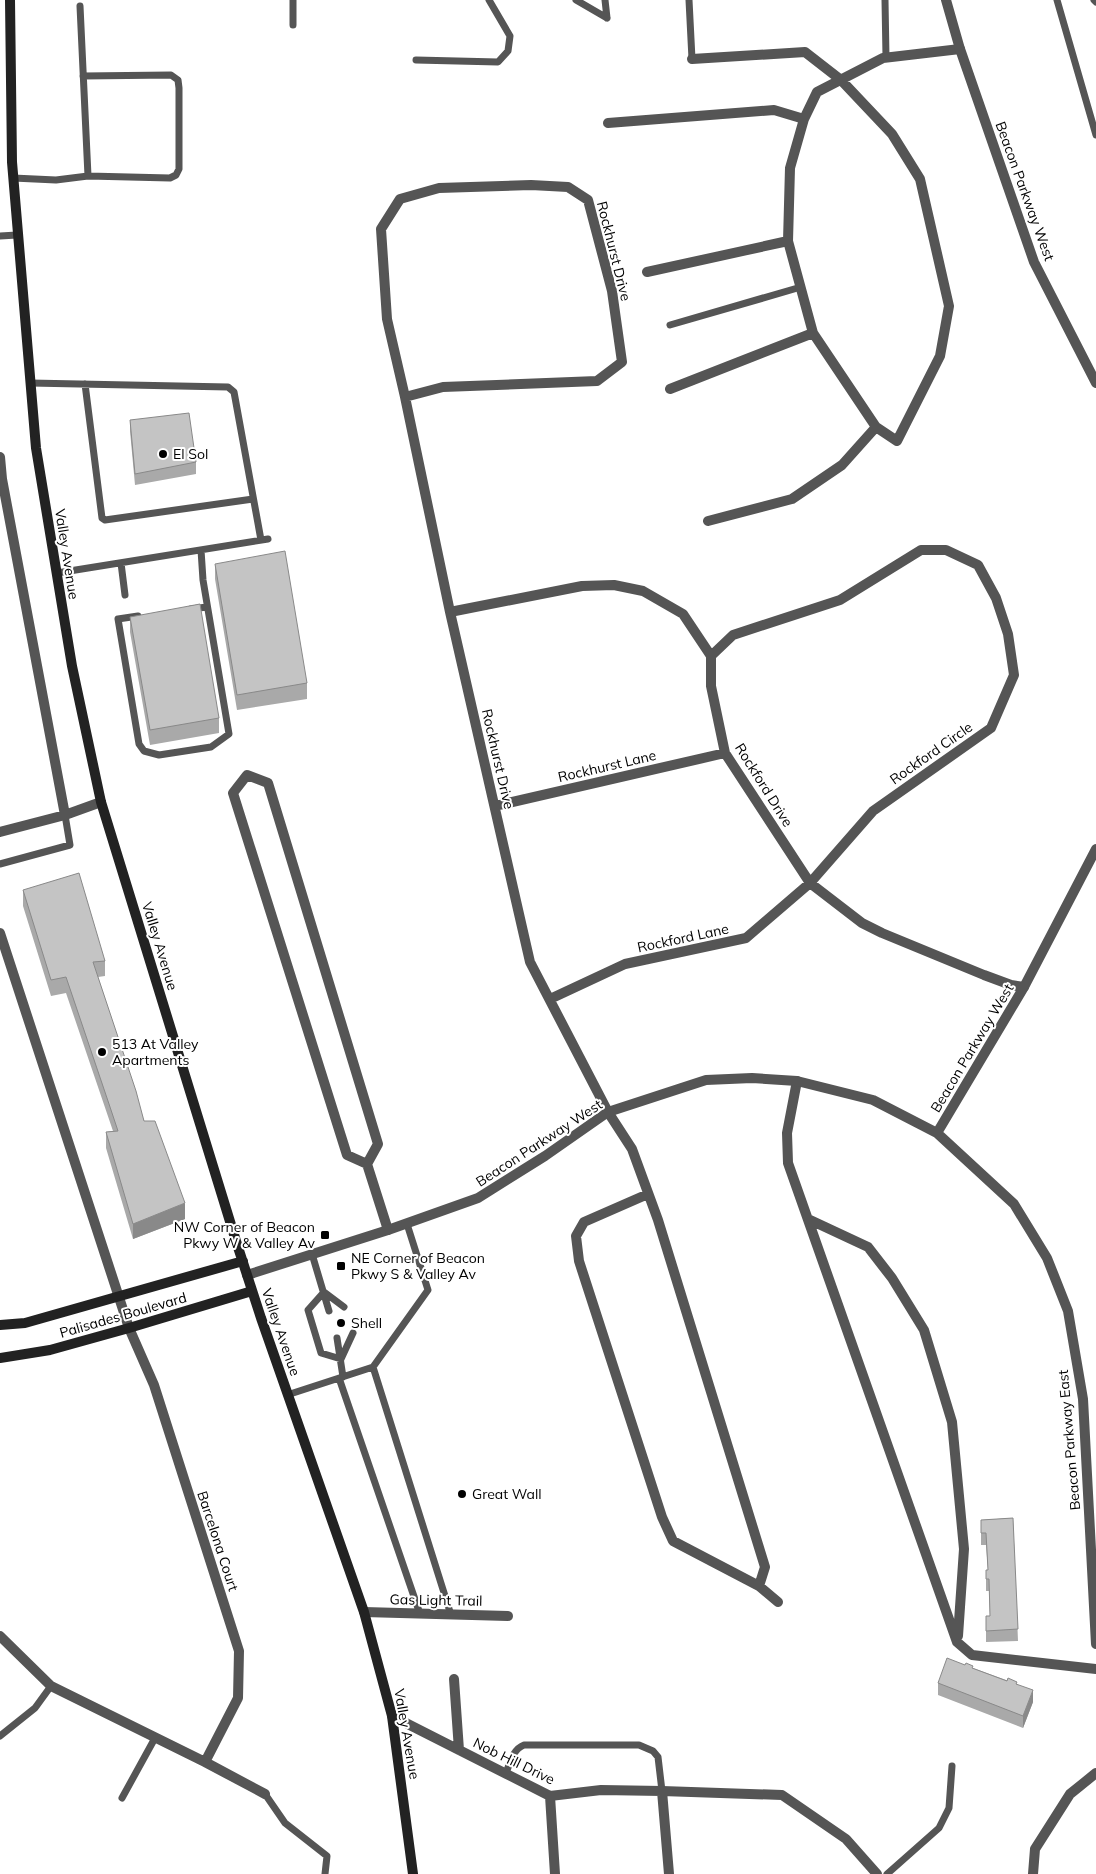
<svg xmlns="http://www.w3.org/2000/svg" width="1096" height="1874" font-family="Mulish,sans-serif">
<style>
.lines{fill:none;stroke-linecap:round;stroke-linejoin:round}
.service{stroke:#555;stroke-width:7}
.minor{stroke:#555;stroke-width:10}
.tertiary{stroke:#555;stroke-width:10}
.secondary{stroke:#222;stroke-width:10}
.wall{fill:#a9a9a9}
.shaded-wall{fill:#898989}
.building{fill:#c4c4c4;stroke:#898989}
.poi-dot{fill:#000;stroke:#fff;stroke-width:2}
.labels{text-anchor:middle;dominant-baseline:central;stroke-width:4;stroke-linejoin:round;paint-order:stroke}
.street-label{font-size:14px;fill:#000;stroke:#fff}
.poi-label{font-size:14px;fill:#000;stroke:#fff;text-anchor:start}
</style>
<rect width="100%" height="100%" fill="#fff"/>
<g class="lines">
<!-- service -->
<path class="service" d="M293,0v25
M576,0l31,18
M605,0l2,18
M689,0l3,59
M885,0l1,57
M1057,0l39,135
M1094,0l2,2
M416,60l82,2 10,-11 2,-15 -21,-36
M83,76l88,-1 7,5 1,8v81l-3,6 -6,3 -82,-2
M13,178l43,2 32,-4 -8,-170
M0,236l17,-1
M670,325l131,-38
M30,383l198,4 6,5 27,148
M85,384l17,134 3,2 148,-21
M121,563l4,32
M57,573l211,-34
M191,609l16,-2
M138,616l-20,3 21,125 5,7 15,4 52,-8 18,-13 -26,-154 -2,-30
M0,864l70,-19 -5,-30
M312,1254l17,57
M324,1292l-16,18 13,43 20,6
M324,1292l20,15
M337,1338l6,39
M341,1359l12,-26
M373,1367l78,248
M339,1378l81,236
M287,1395l86,-28 55,-77 -21,-66
M0,1736l35,-28 16,-22
M506,1773c4,-10 7,-24 18,-28h115l14,6 5,6 4,34
M265,1794l20,29 42,33 -2,18
M122,1798l33,-60
M887,1874l52,-46 10,-20 3,-42"/>
<!-- minor -->
<path class="minor" d="M692,59l113,-7 36,28 51,54 28,45 29,127 -9,50 -43,85 -21,-14 -63,-94 -25,-92 2,-73 14,-49 13,-27 66,-34 77,-9
M608,123l166,-13 30,9
M531,185l37,2 20,13 24,91 10,71 -25,19 -154,6 -38,10 -18,-78 -6,-90 19,-30 39,-11z
M647,272l141,-31
M670,389l143,-56
M405,397l45,215 80,350 78,150 24,37 26,71 107,347 -6,19
M0,457l2,22 63,336
M708,521l84,-22 50,-34 34,-38
M450,612l132,-26 32,-1 29,6 40,23 28,42v30l14,67 85,130 52,40 20,10 102,42 27,10 13,2
M247,775l21,8 110,361 -11,20 -20,-9 -114,-362z
M495,806l230,-53
M0,832l65,-17 36,-13
M0,933l129,395 25,57 85,266 -1,47 -33,64
M550,999l75,-35 121,-26 64,-55 63,-72 118,-83 23,-53 -6,-41 -12,-36 -18,-33 -32,-15h-25l-81,50 -107,35 -22,21
M797,1081l-10,52 1,30 169,479 15,13 124,14
M367,1164l21,66
M648,1194l-64,28 -8,14 3,25 83,256 11,24 86,45 19,16
M808,1219l60,28 24,31 32,52 28,92 12,127 -6,87
M364,1612l144,4
M0,1636l51,50 154,76 60,32
M454,1679l5,71
M392,1716l158,80 51,-6 61,1
M550,1796l5,78
M669,1874l-7,-83 120,4 64,44 31,35
M1033,1874l2,-25 35,-55 26,-21"/>
<!-- tertiary -->
<path class="tertiary" d="M946,0l14,49 74,213 62,121
M937,1133l87,-146 72,-138
M247,1275l141,-45 90,-32 67,-42 63,-44 98,-32 46,-2 45,3 76,19 64,33 77,71 33,54 21,53 15,88 13,245"/>
<!-- secondary -->
<path class="secondary" d="M10,0l2,162 24,286 36,218 29,136 135,439 25,77 103,294 28,104 21,158
M0,1325l25,-2 218,-62
M0,1358l50,-8 79,-22 123,-37"/>
</g>
<!-- wall -->
<path class="wall" d="M130,420l66,42v12l-61,11 -5,-54z
M215,564l92,119v16l-70,11 -22,-131z
M130,617l89,101v15l-69,12 -20,-113z
M23,890l82,71v15l-7,1 46,144 41,98 -52,20 -27,-91v-16l7,-1 -47,-138 -15,3 -28,-90z
M1013,1518l5,123 -32,1v-26h4l-1,-25h-3v-21h2l-2,-25h-5v-25z
M973,1668l44,16 16,18 -10,26 -85,-33v-12z"/>
<!-- shaded-wall -->
<path class="shaded-wall" d="M185,1203v16l-52,20v-15z
M1033,1690v12l-10,26v-12z"/>
<!-- building -->
<path class="building" d="M189,413l7,49 -61,12 -5,-54z
M285,551l22,132 -70,12 -22,-131z
M200,604l19,114 -69,12 -20,-113z
M79,873l26,88 -12,1 43,129 8,30h11l30,82 -52,21 -27,-92 12,-1 -9,-27 -43,-127 -15,3 -28,-90z
M1013,1518l5,111 -32,2v-15h4l-1,-37h-3v-9h2l-2,-37h-5v-13z
M947,1658l18,7 1,-2 7,3 -1,2 35,13 1,-3 9,4 -1,2 17,6 -10,26 -85,-33z"/>
<!-- markers -->
<g class="poi-dot">
<circle cx="163" cy="454" r="5"/>
<circle cx="102" cy="1052" r="5"/>
<rect x="320" y="1230" width="10" height="10" rx="2.5"/>
<rect x="336" y="1261" width="10" height="10" rx="2.5"/>
<circle cx="341" cy="1323" r="5"/>
<circle cx="462" cy="1494" r="5"/>
</g>
<g class="labels">
<!-- street labels -->
<g class="street-label">
<text transform="translate(1025 191) rotate(70)">Beacon Parkway West</text>
<text transform="translate(614 251) rotate(76)">Rockhurst Drive</text>
<text transform="translate(67 554) rotate(81)">Valley Avenue</text>
<text transform="translate(931 753) rotate(-35)">Rockford Circle</text>
<text transform="translate(498 759) rotate(77)">Rockhurst Drive</text>
<text transform="translate(607 766) rotate(-13)">Rockhurst Lane</text>
<text transform="translate(764 785) rotate(58)">Rockford Drive</text>
<text transform="translate(683 938) rotate(-12)">Rockford Lane</text>
<text transform="translate(160 946) rotate(73)">Valley Avenue</text>
<text transform="translate(972 1048) rotate(-59)">Beacon Parkway West</text>
<text transform="translate(539 1143) rotate(-33)">Beacon Parkway West</text>
<text transform="translate(123 1315) rotate(-16)">Palisades Boulevard</text>
<text transform="translate(281 1332) rotate(71)">Valley Avenue</text>
<text transform="translate(1069 1440) rotate(-95)">Beacon Parkway East</text>
<text transform="translate(218 1541) rotate(72)">Barcelona Court</text>
<text transform="translate(436 1600) rotate(1)">Gas Light Trail</text>
<text transform="translate(407 1734) rotate(80)">Valley Avenue</text>
<text transform="translate(514 1761) rotate(26)">Nob Hill Drive</text>
</g>
<!-- poi labels -->
<g class="poi-label">
<text x="173" y="454">El Sol</text>
<text x="112" y="1044">513 At Valley<tspan x="112" dy="16">Apartments</tspan></text>
<text x="315" y="1227" text-anchor="end">NW Corner of Beacon<tspan x="315" dy="16">Pkwy W &amp; Valley Av</tspan></text>
<text x="351" y="1258">NE Corner of Beacon<tspan x="351" dy="16">Pkwy S &amp; Valley Av</tspan></text>
<text x="351" y="1323">Shell</text>
<text x="472" y="1494">Great Wall</text>
</g>
</g>
</svg>
